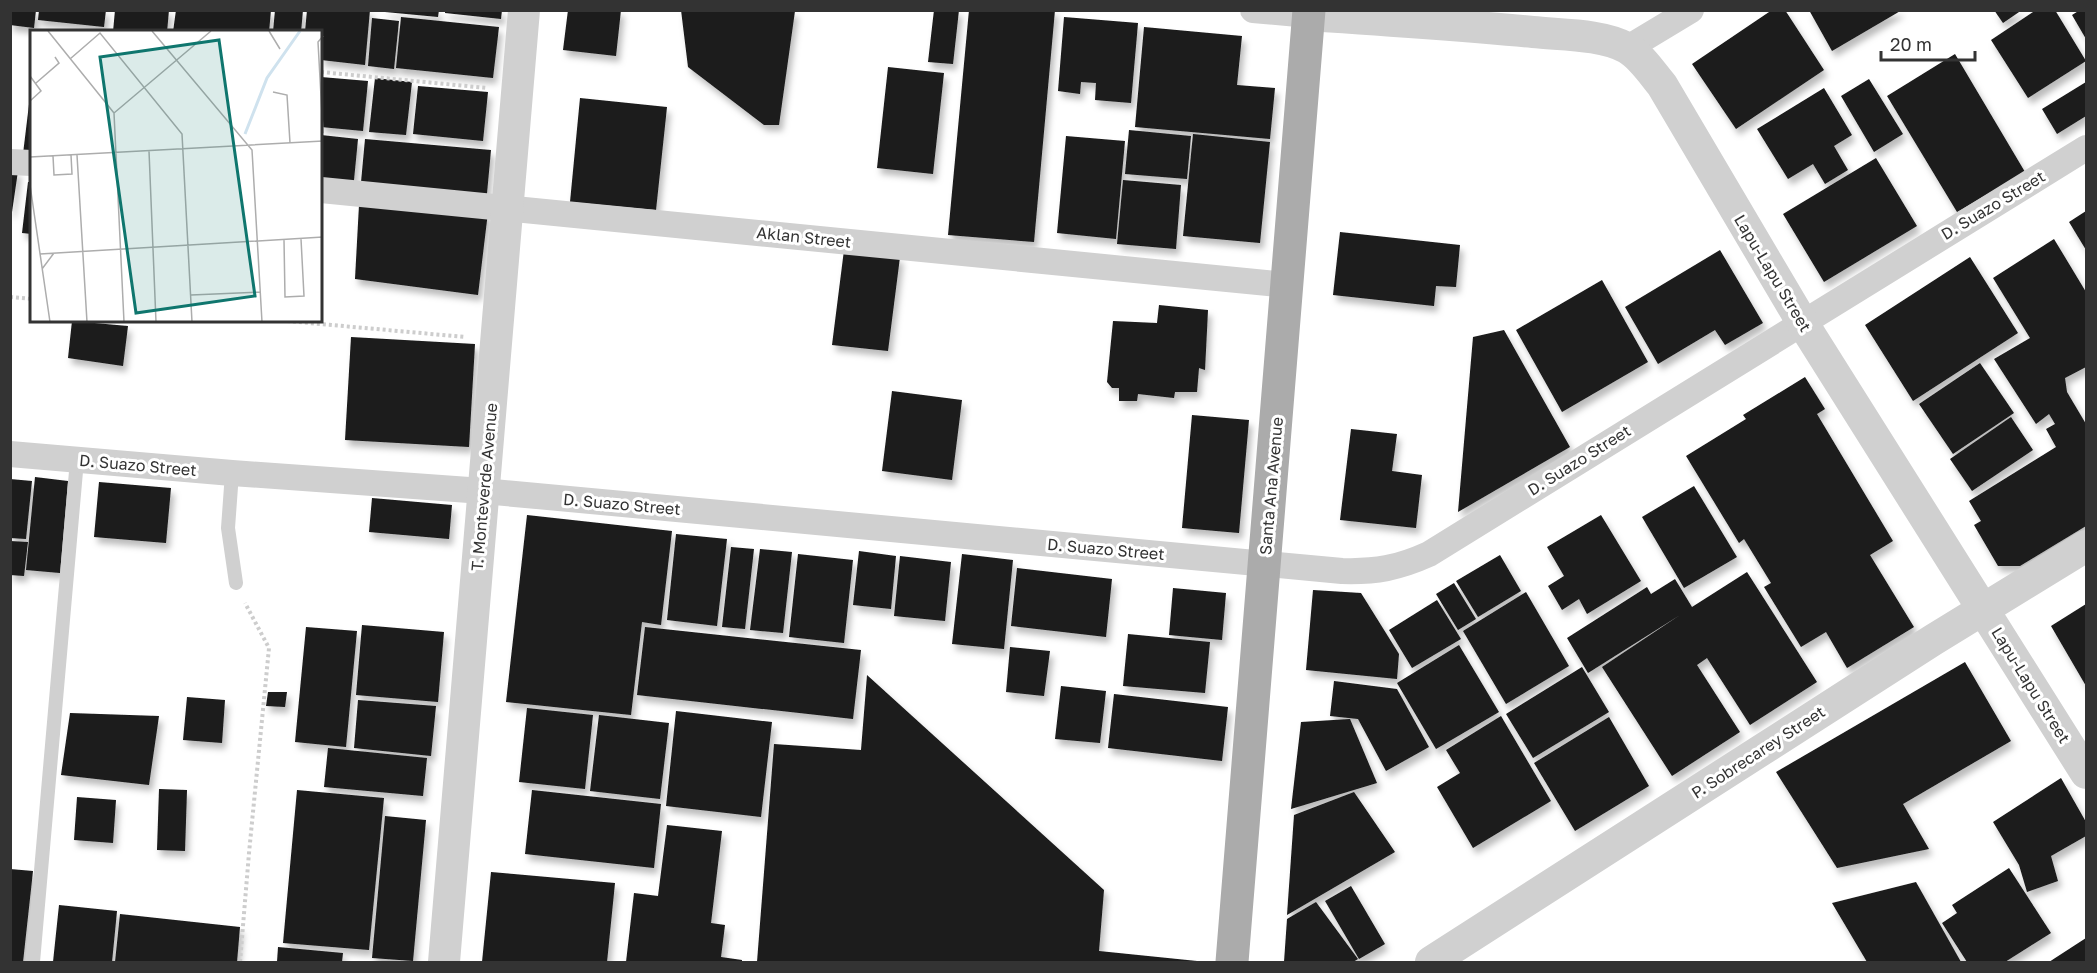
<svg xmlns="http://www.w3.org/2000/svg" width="2097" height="973" font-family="'Golos Text',sans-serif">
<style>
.building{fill:#1a1a1a;filter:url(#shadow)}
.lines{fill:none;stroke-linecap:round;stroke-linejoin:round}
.path{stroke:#cdcdcd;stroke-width:4;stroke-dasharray:3 3;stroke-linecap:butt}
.service{stroke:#d0d0d0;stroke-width:14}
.minor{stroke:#d0d0d0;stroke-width:26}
.tertiary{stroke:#d0d0d0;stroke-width:32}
.primary{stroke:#ababab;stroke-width:33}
.labels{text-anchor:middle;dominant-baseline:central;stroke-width:6;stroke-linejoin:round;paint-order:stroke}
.street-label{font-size:16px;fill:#333;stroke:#fff}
.inset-river{fill:none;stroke:#cfe2ee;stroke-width:3}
.inset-road{fill:none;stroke:#adadad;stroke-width:1.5}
.view{fill:#0f766e;fill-opacity:0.15;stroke:#0f766e;stroke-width:3}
.inset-edge{fill:none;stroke:#333;stroke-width:3}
</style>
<defs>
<filter id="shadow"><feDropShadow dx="3.5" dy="6" stdDeviation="3" flood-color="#0004"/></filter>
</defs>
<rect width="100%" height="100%" fill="#fff"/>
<!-- building -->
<path class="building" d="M10,10h26l-2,18 -24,-3z
M39,10h67l-2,17 -66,-7z
M115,10h54l-2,22h-54z
M176,10h95l-2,22h-96z
M275,10h28l-2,22h-28z
M307,10h63l-5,55 -44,-5v-28h-16z
M385,10h54l-1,7 -53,-5z
M445,10h57l-1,9 -56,-6z
M568,10h53l-5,46 -53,-6z
M681,10l114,1 -16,114h-15l-76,-58z
M934,10h25l-6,54 -25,-2z
M969,10h86l-21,232 -86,-7z
M1772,10h13l39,60 -88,59 -44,-65z
M1809,10h93l-70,41z
M1994,10h28l-19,13z
M2036,10h19l31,51 -58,37 -37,-58z
M2080,10h6v29l-14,-24z
M401,17l98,10 -6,51 -97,-10z
M1064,17l74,6 -7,80 -36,-3 1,-17 -15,-1 -1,12 -22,-3z
M372,18l27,3 -5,48 -26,-3z
M1144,27l98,9 -5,49 38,3 -5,51 -135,-12z
M1955,54l70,118 -68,40 -70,-116z
M888,67l56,6 -11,101 -56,-6z
M321,77l47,4 -5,50 -42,-4z
M375,78l37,4 -6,53 -37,-3z
M1869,79l34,55 -29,18 -33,-56z
M2086,82v34l-29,18 -15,-25z
M418,86l70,6 -5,49 -70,-7z
M1824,88l28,47 -18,11 14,24 -23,14 -12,-20 -25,15 -31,-50z
M30,96l2,1v58l-9,-1z
M580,98l87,9 -11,103 -86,-8z
M1129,130l62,6 -4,43 -62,-5z
M1193,134l77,8 -10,101 -77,-7z
M321,135l37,4 -5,51 -32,-3z
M1066,136l59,5 -9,98 -59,-6z
M365,139l126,11 -5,54 -126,-11z
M1876,158l41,68 -93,56 -41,-68z
M10,170l8,1 -6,41h-2z
M1123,180l58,5 -5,64 -59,-5z
M28,182h4v52l-10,-1z
M359,205l129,7 -10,83 -123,-16z
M2086,211v39l-17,-28z
M1340,232l120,13 -4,42 -20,-1 -2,20 -101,-11z
M2054,239l32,53v75l-21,11 2,14 19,32v102l-66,40h-22l-24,-41 7,-4 -12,-20 87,-54 -10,-18 9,-5 -6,-10 -13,10 -42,-65 36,-21 -37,-60z
M844,250l56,7 -12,94 -56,-6z
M1720,250l43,73 -38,22 -10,-15 -57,34 -33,-57z
M1970,257l48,76 -105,68 -48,-76z
M1602,280l46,82 -86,50 -46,-82z
M1159,305l49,5 -3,60 -6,-2 -2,24h-22l-1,6 -36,-4 -1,7h-18v-13h-7l-5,-6 6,-61 44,2z
M72,321l56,5 -5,40 -55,-8z
M1504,330l66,117 -112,65 15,-175z
M351,337l124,7 -6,103 -124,-7z
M1980,363l34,50 -61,41 -34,-50z
M1805,377l20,32 -8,5 76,127 -23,14 44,72 -67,41 -21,-36 -25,15 -37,-60 7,-4 -27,-44 -5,4 -53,-87 60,-37 -3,-4z
M892,391l70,9 -10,80 -70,-9z
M1192,415l57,5 -10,113 -57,-5z
M2011,417l22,33 -61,41 -22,-32z
M1351,429l46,5 -5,37 30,4 -6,53 -76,-8z
M35,477l33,4 -8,92 -34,-3z
M10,479l22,2 -6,58 -16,-1z
M99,482l72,6 -5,55 -72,-6z
M1694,486l43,71 -53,31 -42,-71z
M372,498l80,7 -3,34 -80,-7z
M527,515l145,16 -11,94 -19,-3 -11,93 -125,-13z
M1601,515l40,66 -54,33 -8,-15 -17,11 -14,-24 16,-10 -17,-29z
M676,534l51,5 -10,87 -50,-6z
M10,541l18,1 -4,34 -14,-1z
M731,547l23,2 -9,80 -23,-2z
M760,549l32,3 -9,81 -33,-3z
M859,551l37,5 -5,53 -38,-4z
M798,554l55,6 -9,83 -55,-6z
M962,554l51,6 -9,89 -52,-5z
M1500,555l21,36 -43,26 -22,-36z
M900,556l51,6 -6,59 -51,-5z
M1017,568l95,11 -6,58 -95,-11z
M1747,572l70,110 -67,43 -43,-67 -10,7 43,67 -68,44 -70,-109 78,-52 -92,58 -21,-35 80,-51 4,7 24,-15 17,28z
M1454,583l22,36 -18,11 -22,-36z
M1173,588l53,5 -4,47 -53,-5z
M1313,590l48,3 38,61 -2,25 -91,-9z
M1526,592l43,74 -63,38 -43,-73z
M1437,600l24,39 -49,29 -23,-38z
M2086,604v82l-35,-60z
M362,625l82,7 -6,70 -82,-7z
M306,627l51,4 -11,116 -51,-5z
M645,627l216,23 -8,69 -216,-24z
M1128,634l82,8 -5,51 -82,-7z
M1459,645l40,67 -63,37 -39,-66z
M1010,647l40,4 -6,45 -38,-4z
M1965,662l46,79 -108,63 26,45 -92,19 -61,-96z
M1582,667l27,45 -76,46 -27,-44z
M867,675l237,215 -5,61 98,10v1h-440l17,-218 87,6z
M1334,681l63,8 32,58 -43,24 -28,-52 -28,-3z
M1061,686l45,5 -6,52 -45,-4z
M268,692h19l-2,15 -19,-1z
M1114,694l114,13 -6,54 -114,-13z
M187,697l38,3 -3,43 -39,-3z
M358,700l78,6 -5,50 -77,-8z
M527,708l66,7 -8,74 -66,-7z
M676,711l96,11 -11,95 -95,-11z
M70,713l89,3 -10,69 -88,-10z
M599,715l70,8 -9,76 -70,-8z
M1501,716l50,85 -78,47 -36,-61 23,-14 -14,-23z
M1609,717l40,69 -74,45 -41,-68z
M1350,719l27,64 -86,26 10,-87z
M328,748l99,10 -4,38 -99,-9z
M2061,778l25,44v14l-35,20 7,25 -31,11 -8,-27 -26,-43z
M159,789l28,1 -2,61 -28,-1z
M297,790l87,8 -15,152 -86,-7z
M532,790l129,14 -7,64 -129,-14z
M1354,792l41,60 -108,63 7,-100z
M77,797l39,3 -3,43 -39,-3z
M385,816l41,4 -13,141 -41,-3z
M667,825l55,6 -11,92 14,2 -4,32 21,3v2h-116l8,-69 24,3z
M2009,868l42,65 -46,29h-38l-25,-39 15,-10 -5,-8z
M10,869l23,2 -10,91h-13z
M491,872l124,11 -8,79h-125z
M1916,882l45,80h-94l-35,-59z
M1351,886l34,58 -26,15 -34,-58z
M1316,902l42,57 -5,3h-69l3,-43z
M59,905l58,6 -5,51h-59z
M120,914l120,13 -3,35h-122z
M2086,938v24h-37z
M278,947l65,6 -1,9h-65z"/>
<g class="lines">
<!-- path -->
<path class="path" d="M321,72l166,16
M10,297l22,2
M287,321l178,16
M240,962l9,-109 20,-205 -24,-45"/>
<!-- service -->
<path class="service" d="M232,473l-4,55 8,55
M33,962l44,-502"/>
<!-- minor -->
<path class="minor" d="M1253,10l56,5
M1628,48l63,-38
M10,162l22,1
M321,190l966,95
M10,454l222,19 251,18 859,80c34,1 56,-3 87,-17l657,-406"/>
<!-- tertiary -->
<path class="tertiary" d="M1309,15c75,5 149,10 224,17 28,3 69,2 94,16 14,8 25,25 35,37l140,237 284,451
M444,962l80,-952
M1431,962l502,-322 153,-94"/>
<!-- primary -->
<path class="primary" d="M1232,962l77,-952"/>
</g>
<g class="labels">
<!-- street labels -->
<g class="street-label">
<text transform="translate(1993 205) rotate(-31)">D. Suazo Street</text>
<text transform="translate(804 237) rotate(6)">Aklan Street</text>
<text transform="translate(1773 273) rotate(59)">Lapu-Lapu Street</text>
<text transform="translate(1579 460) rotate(-32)">D. Suazo Street</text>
<text transform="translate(138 465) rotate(5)">D. Suazo Street</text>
<text transform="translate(1271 486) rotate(-85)">Santa Ana Avenue</text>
<text transform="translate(484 487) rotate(-85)">T. Monteverde Avenue</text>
<text transform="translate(622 504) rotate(5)">D. Suazo Street</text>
<text transform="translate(1106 549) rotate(5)">D. Suazo Street</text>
<text transform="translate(2031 685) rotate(58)">Lapu-Lapu Street</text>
<text transform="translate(1758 752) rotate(-33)">P. Sobrecarey Street</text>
</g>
</g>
<!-- overview -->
<g transform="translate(30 30)">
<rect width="292" height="292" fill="#fff"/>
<path class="inset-river" d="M215,104l22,-56 33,-47"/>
<path class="inset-road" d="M18,1l66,82M122,1l100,119 10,172M239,1l11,18M293,6l-5,6 5,91M40,29l30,-26 82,101 10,188M0,46l11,15 -11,10M6,53l23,-20 -4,-6M243,62l14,3 3,48M119,121l7,171M47,125l10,167M23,126l1,19 18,-1 -1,-19M0,127l293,-16M0,155l20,137M254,210l1,57 19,-1 -3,-57M10,224l283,-17M12,239l12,-16M161,265l69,-3M94,292l-10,-209 97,-82"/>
<path class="view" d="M189,10l36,256 -119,17 -36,-256z"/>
<rect width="292" height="292" class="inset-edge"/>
</g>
<!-- border -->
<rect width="2097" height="973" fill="none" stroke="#333333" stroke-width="24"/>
<!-- scale -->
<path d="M1881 51v9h94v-9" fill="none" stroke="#333333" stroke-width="3"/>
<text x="1890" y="51" font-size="18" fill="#333333" stroke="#ffffff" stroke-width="4.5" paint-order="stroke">20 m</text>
</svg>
